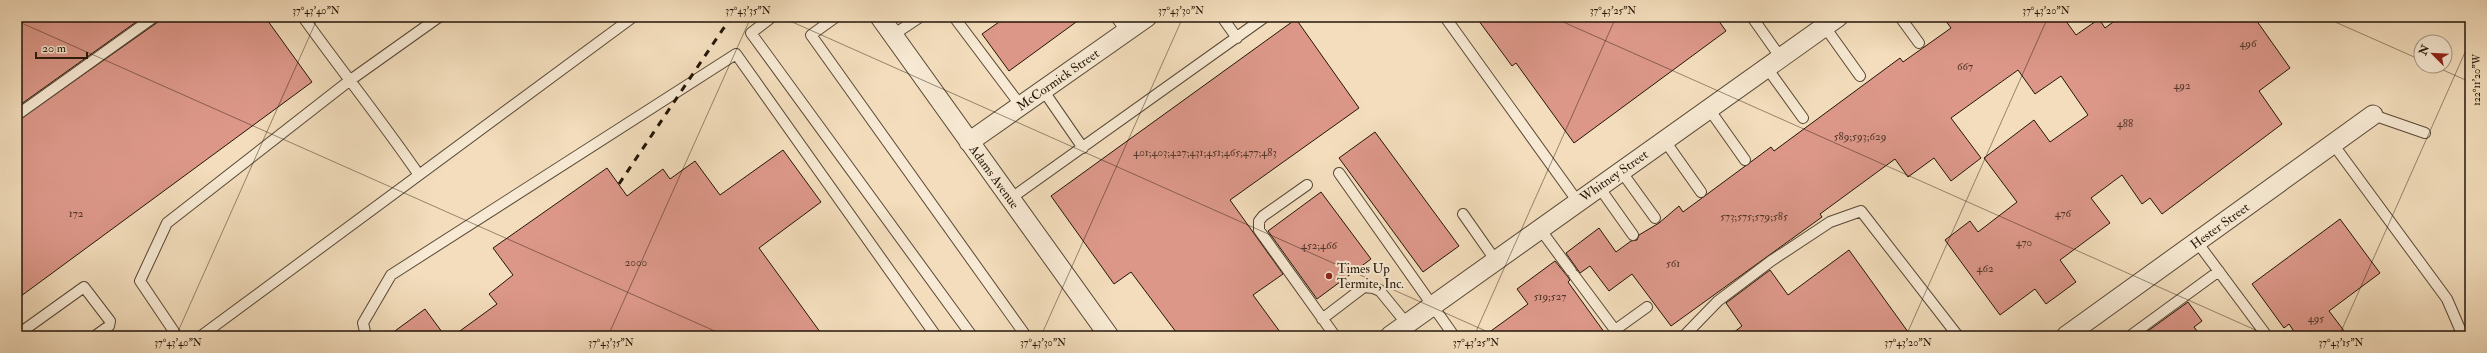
<svg xmlns="http://www.w3.org/2000/svg" width="2487" height="353" font-family="'IM FELL Double Pica',serif">
<style>
.building{fill:#dc9789;stroke:#241608}
.lines{fill:none;stroke-linecap:round;stroke-linejoin:round}
.service-casing{stroke:#584835;stroke-width:12}
.minor-casing{stroke:#584835;stroke-width:21}
.service{stroke:#f7e9d3;stroke-width:10}
.minor{stroke:#f7e9d3;stroke-width:19}
.rail{stroke:#241608;stroke-width:3;stroke-dasharray:7 7;stroke-linecap:butt}
.ticks{fill:none;stroke:#241608;stroke-width:1;stroke-opacity:0.45}
.poi-dot{fill:#8f2418;stroke:#f7e9d3;stroke-width:1.5}
.labels{text-anchor:middle;dominant-baseline:central;stroke-width:4;stroke-linejoin:round;paint-order:stroke}
.number-label{font-size:11px;fill:#523628}
.street-label{font-size:13px;fill:#241608;stroke:#f7e9d3}
.poi-label{font-size:13px;fill:#241608;stroke:#f7e9d3;text-anchor:start}
.neatline{fill:none;stroke:#241608;stroke-width:1.5}
.ticks-label{font-size:10px;text-anchor:middle;fill:#241608}
</style>
<rect width="100%" height="100%" fill="#f3ddbc"/>
<filter id="stains"><feTurbulence type="fractalNoise" baseFrequency=".005" numOctaves="4"/><feColorMatrix values="0 0 0 0 .2 0 0 0 0 .09 0 0 0 0 .02 0 0 0 .5 -.17"/></filter>
<radialGradient id="worn" r=".72"><stop offset=".6" stop-color="#630" stop-opacity="0"/><stop offset="1" stop-color="#630" stop-opacity=".3"/></radialGradient>
<!-- building -->
<path class="building" d="M17,17h126l-126,90z
M160,17h105l47,65 -295,217v-178l141,-99z
M995,17h88l-74,54 -27,-37 17,-12z
M1476,17h240l10,14 -152,112 -58,-80 -4,3z
M1943,17h120l13,18 23,-16 6,9 15,-11h134l36,51 -31,23 23,33 -120,90 -12,-16 -8,6 -20,-29 -31,23 19,25 -50,37 16,22 -30,22 -11,-15 -35,26 -55,-75 25,-19 8,11 39,-30 -33,-44 50,-38 16,22 38,-27 -27,-39 -26,18 -17,-24 -67,48 30,40 -30,23 -17,-23 -26,19 -13,-18 -75,55 2,3 -151,109 -39,-52 -23,17 -19,-25 -10,7 -14,-20 33,-25 17,24 15,-11 6,-1 2,-5 20,-12 20,-17 4,6 88,-65 3,4 126,-93 3,4 48,-34z
M1296,19l63,89 -129,92 53,74 -30,21 30,41h-104l-48,-64 -17,12 -63,-88z
M1375,132l84,114 -36,26 -84,-114z
M783,150l38,52 -62,46 64,88h-370l44,-32 -8,-10 24,-19 -20,-27 114,-80 20,28 36,-27 7,10 25,-18 25,34z
M1321,192l50,67 -54,40 -49,-68z
M2340,219l40,54 -51,38 19,25h-51l-8,-12 -5,4 -32,-44z
M1849,250l62,86h-182l13,-10 -16,-23 44,-33 18,25z
M1555,261l13,16 2,3 -2,2 39,54h-123l44,-32 -11,-15z
M2188,302l14,19 -8,6 7,9h-60z
M425,309l20,27h-57z"/>
<g class="lines">
<!-- service casing -->
<g class="service-casing">
<path id="service" d="M303,17c38,53 79,104 116,158
M772,17l-21,16 221,303
M836,17l-25,18 215,301
M954,17l67,89
M1116,17l10,14
M1222,17l15,21
M1445,17l133,185
M1752,17l29,41
M1900,17l19,26
M1825,27l35,49
M893,35l27,-18
M1767,68l36,50
M1043,90l40,58
M1709,109l36,51
M17,115l137,-98
M2373,115l52,18
M1665,141l36,51
M2333,144l114,155 16,37
M1621,171l34,47
M1339,173l115,163
M1307,185l-44,31 -4,5v9l76,106
M1599,187l34,48
M1010,199l255,-182
M1463,214l33,47
M1540,229l31,42
M2197,242l70,94
M1574,275l41,55 32,-23
M1322,319l42,-32 9,1 7,3 27,33
M17,335l67,-48 26,34 -1,5 -14,10
M177,336l-37,-55 27,-58 182,-142 90,-64
M201,336l432,-319
M366,336l-3,-13 28,-48 345,-221 200,282
M1684,336l34,-35 53,-40 59,-39 31,-11 97,125
M2130,336l89,-65"/>
</g>
<!-- minor casing -->
<g class="minor-casing">
<path id="minor" d="M880,17l229,319
M969,142l178,-125
M1390,336l448,-319
M2066,336l307,-221"/>
</g>
<!-- service -->
<use href="#service" class="service"/>
<!-- minor -->
<use href="#minor" class="minor"/>
<!-- rail -->
<path class="rail" d="M619,184l104,-155 10,-12"/>
</g>
<!-- ticks -->
<path class="ticks" d="M781,17l716,319M1552,17l717,319M2324,17l97,43M17,21l709,315M2434,66l36,16M176,336l142,-319M608,336l143,-319M1041,336l142,-319M1474,336l142,-319M1906,336l142,-319M2339,336l131,-295"/>
<!-- markers -->
<circle class="poi-dot" cx="1329" cy="276" r="4"/>
<g class="labels">
<!-- number labels -->
<g class="number-label">
<text x="2248" y="43">496</text>
<text x="1965" y="66">667</text>
<text x="2182" y="85">492</text>
<text x="2125" y="123">488</text>
<text x="1860" y="136">589;593;629</text>
<text x="1205" y="152">401;403;427;431;451;465;477;483</text>
<text x="76" y="213">172</text>
<text x="2063" y="213">476</text>
<text x="1754" y="216">573;575;579;585</text>
<text x="2024" y="242">470</text>
<text x="1319" y="245">452;466</text>
<text x="636" y="262">2000</text>
<text x="1673" y="263">561</text>
<text x="1985" y="268">462</text>
<text x="1550" y="296">519;527</text>
<text x="2316" y="318">495</text>
</g>
<!-- street labels -->
<g class="street-label">
<text transform="translate(1058 80) rotate(-35)">McCormick Street</text>
<text transform="translate(1614 176) rotate(-35)">Whitney Street</text>
<text transform="translate(994 177) rotate(54)">Adams Avenue</text>
<text transform="translate(2220 226) rotate(-36)">Hester Street</text>
</g>
<!-- poi labels -->
<g class="poi-label">
<text x="1337" y="269">Times Up<tspan x="1337" dy="15">Termite, Inc.</tspan></text>
</g>
</g>
<!-- margin -->
<rect width="2487" height="353" fill="none" stroke="#f3ddbc" stroke-width="44"/>
<!-- north arrow -->
<g transform="translate(2433 54) rotate(294)"><circle r="19" fill="#f7e9d3" stroke="#a39582"/>
<path d="M0-3L7 15L0 10L-7 15Z" fill="#8f2418"/>
<text y="-6" font-size="11" font-weight="bold" text-anchor="middle" fill="#241608">N</text>
</g>
<!-- scale -->
<path d="M36 52v6h51v-6" fill="none" stroke="#241608" stroke-width="2"/>
<text x="42" y="52" font-size="12" fill="#241608" stroke="#f7e9d3" stroke-width="3" paint-order="stroke">20 m</text>
<rect x="22" y="22" width="2443" height="309" class="neatline"/>
<g class="ticks-label">
<text x="316" y="14">37°43'40"N</text>
<text x="748" y="14">37°43'35"N</text>
<text x="1181" y="14">37°43'30"N</text>
<text x="1613" y="14">37°43'25"N</text>
<text x="2046" y="14">37°43'20"N</text>
<text transform="translate(2476 80) rotate(-90)" y="4">122°11'20"W</text>
<text x="178" y="346">37°43'40"N</text>
<text x="611" y="346">37°43'35"N</text>
<text x="1043" y="346">37°43'30"N</text>
<text x="1476" y="346">37°43'25"N</text>
<text x="1908" y="346">37°43'20"N</text>
<text x="2341" y="346">37°43'15"N</text>
</g>
<rect width="100%" height="100%" filter="url(#stains)"/>
<rect width="100%" height="100%" fill="url(#worn)"/>
</svg>
